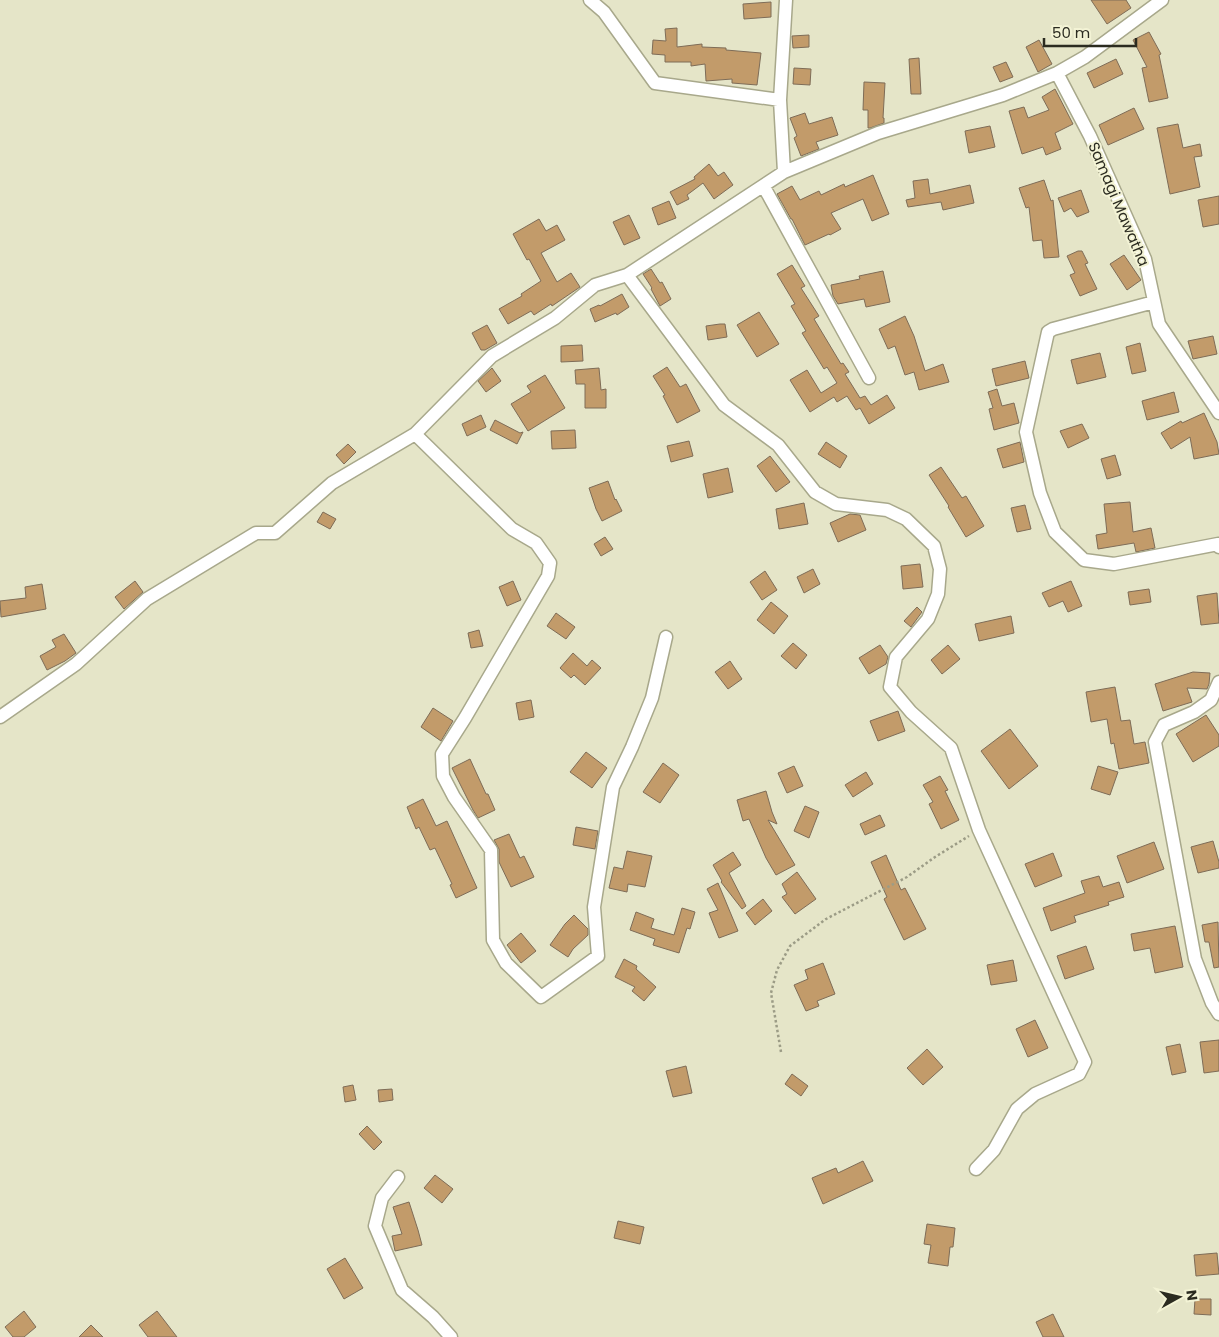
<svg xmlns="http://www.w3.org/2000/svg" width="1219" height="1337" font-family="Poppins,sans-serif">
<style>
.building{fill:#c29b6a;stroke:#7e6c57}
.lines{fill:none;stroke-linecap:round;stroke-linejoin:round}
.minor-casing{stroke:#a8a88b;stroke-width:15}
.path{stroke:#9c9c86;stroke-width:2.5;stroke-dasharray:2.5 2.5;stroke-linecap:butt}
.minor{stroke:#fff;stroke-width:12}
.labels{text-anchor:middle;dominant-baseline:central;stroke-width:4;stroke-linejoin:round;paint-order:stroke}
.street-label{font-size:15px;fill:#2b2b20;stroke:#f3f3d5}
</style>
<rect width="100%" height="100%" fill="#e5e5c8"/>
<!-- building -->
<path class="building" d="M1091,0h35l5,8 -24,16z
M771,2v15l-27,2 -1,-15z
M677,28v19l25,-3v3l24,1v2l35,3 -4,32 -25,-2v-4l-26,2 -1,-17 -14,2v-4h-26v-7l-13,-1 1,-14 13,1 -1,-12z
M1149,32l12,22 -2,1 9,43 -19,4 -7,-34 5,-1 -14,-27z
M809,35v12l-16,1 -1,-12z
M1039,40l13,24 -14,8 -12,-25z
M919,58l2,36h-10l-2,-35z
M1116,59l7,15 -29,14 -7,-15z
M1006,62l7,15 -13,5 -7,-15z
M794,68l17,1 -1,16 -17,-1z
M864,82l21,1 -2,35h1v5l-14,5h-2v-18h-5z
M1055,89l18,35 -18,9 6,16 -15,6 -3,-8 -21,7 -13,-43 15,-4 4,11 21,-8 -7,-13z
M1134,108l10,21 -36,16 -9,-20z
M805,113l4,11 23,-7 6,18 -22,7 3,7 -18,7 -7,-18 3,-2 -7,-18z
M1178,124l5,24 17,-4 2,12 -8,1 6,30 -30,7 -13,-66z
M990,126l5,21 -26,6 -4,-22z
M709,164l9,12 6,-4 9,13 -19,14 -11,-16 -16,12 2,4 -12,6 -7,-13 25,-13 -1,-2z
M873,175l16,39 -17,7 -9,-22 -32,14 10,16 -11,6 -1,-1 -24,11 -13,-26h-1l-14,-25 15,-8 8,14 19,-9 2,4 23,-11 1,3z
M928,179l2,15 40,-9 4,18 -31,7 -2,-8 -33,5 -2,-7 9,-2 -2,-17z
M1044,180l7,21 2,-1 6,57 -15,1 -2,-18 -9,1 -4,-34 -3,1 -7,-20z
M1081,190l8,22 -12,5 -6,-9 -7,4 -6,-14z
M1219,196v28l-16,3 -5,-27z
M669,201l7,17 -18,7 -6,-17z
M629,215l11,23 -16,7 -11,-23z
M539,219l7,12 11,-6 8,15 -24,13 16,29 14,-9 9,14 -28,19 -1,-2 -17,11 -3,-4 -23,13 -9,-15 23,-13 -1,-2 20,-13 -12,-22 -2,1 -14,-26z
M1078,251h4l6,12 -3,1 12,25 -17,7 -10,-21 5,-2 -8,-17z
M1124,255l17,25 -14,10 -17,-26z
M792,265l13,21 -4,2 18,28 -5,3 27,45 2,-1 6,9 -4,2 15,24 5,-2 6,9 16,-10 8,13 -26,16 -9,-16 -4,2 -9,-14 -10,6 -3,-5 -24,15 -20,-32 17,-10 14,23 16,-10 -10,-16 -3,2 -22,-36 4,-2 -15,-25 4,-2 -18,-30z
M651,269l9,14 2,-1 9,17 -11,7 -9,-17 1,-1 -9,-14z
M883,271l7,31 -24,5 -2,-8 -26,5 -5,-8 -2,-11 29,-6 -1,-3z
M622,294l7,13 -12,8 -1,-2 -21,9 -5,-13 9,-4 1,1z
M759,312l20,32 -22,13 -20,-32z
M905,316l9,20 11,35 18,-7 6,18 -30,8 -5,-18 -9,3 -10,-29 -7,3 -9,-20z
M720,324h5l2,13 -19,3 -2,-14z
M487,325l10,18 -12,7h-4l-9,-17z
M1213,336l4,18 -24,5 -5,-18z
M1140,343l6,28 -14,3 -6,-27z
M582,345l1,16 -22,1v-16z
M1100,353l6,24 -29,7 -6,-24z
M1025,361l4,17 -33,8 -4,-17z
M667,367l13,20 6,-3 14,27 -23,12 -14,-27 2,-1 -12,-19z
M492,368l9,13 -15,11 -8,-11z
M599,368l2,22 5,-1v19h-21v-24h-9l-1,-14z
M545,375l20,33 -37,23 -17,-27 20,-12 -4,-6z
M997,389l5,17 12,-3 5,20 -25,7 -5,-21 4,-1 -5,-16z
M1174,392l5,20 -32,8 -5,-19z
M1204,413l13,29 2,12 -25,5 -4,-22 -19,12 -10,-16 20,-12 1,2z
M481,415l5,12 -19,9 -5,-12z
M495,420l25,13 3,-1 -6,12 -27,-14z
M1082,424l7,14 -21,10 -8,-17z
M575,430l1,18 -24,1 -1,-18z
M689,441l4,15 -22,6 -4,-16z
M826,442l21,14 -7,12 -22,-14z
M1020,442l4,20 -21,6 -6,-19z
M348,444l8,8 -12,12 -8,-9z
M1115,455l6,20 -14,4 -6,-20z
M770,456l20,26 -14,10 -19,-26z
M941,467l21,31 4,-2 18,30 -18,11 -18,-30 1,-1 -20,-31z
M728,468l5,24 -25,6 -5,-24z
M608,481l7,19 1,-1 6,12 -20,10 -6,-12 -7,-21z
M1130,502l3,30 18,-4 4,20 -19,4 -2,-9 -36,6 -2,-14 11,-2 -3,-29z
M804,503l4,21 -29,5 -3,-20z
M1025,505l6,24 -14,3 -6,-24z
M323,512l13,7 -6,10 -13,-7z
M850,514l10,1 6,15 -28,12 -8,-19z
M605,537l8,12 -12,7 -7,-12z
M920,564l3,23 -20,2 -2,-23z
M813,569l7,15 -16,9 -7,-16z
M765,571l12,19 -15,10 -12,-18z
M135,581l8,11 -19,17 -9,-12z
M513,581l8,19 -14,6 -8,-19z
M1071,581l11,25 -14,6 -5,-11 -14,6 -7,-14z
M42,584l4,25 -45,8 -1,-16 26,-3 -1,-11z
M1149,589l2,13 -21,3 -2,-13z
M1217,593l2,30 -18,2 -4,-29z
M771,602l17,14 -14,18 -17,-14z
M917,607l5,5 -11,15 -7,-6z
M556,613l19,14 -9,12 -19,-13z
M1011,616l3,17 -35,8 -4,-17z
M479,630l4,16 -12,2 -3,-15z
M64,634l12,19 -11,8 -18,9 -7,-14 16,-9 -4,-7z
M793,643l14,12 -11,14 -15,-13z
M880,645l8,12 -2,7 -17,10 -10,-16z
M948,645l12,14 -18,15 -11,-14z
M573,653l14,13 5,-6 9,8 -16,17 -11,-10 -3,3 -11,-10z
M730,661l12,18 -14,10 -13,-17z
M1193,672l17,1 -1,11 -2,5 -20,-1 5,14 -29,9 -8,-27z
M1115,687l6,34 9,-1 4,24 11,-2 4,21 -30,6 -5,-26 -3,1 -4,-25 -16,3 -5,-30z
M531,700l3,17 -15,3 -3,-17z
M433,708l20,13 -12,20 -20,-14z
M898,711l7,20 -27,10 -8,-20z
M1206,715l13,20v11l-26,16 -17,-28z
M1010,729l28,37 -29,23 -28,-38z
M586,752l21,16 -15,20 -22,-16z
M470,759l16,35h2l7,16 -17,8 -5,-8 -21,-42z
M663,763l16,12 -19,28 -17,-11z
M794,766l9,20 -16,7 -9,-20z
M1098,766l20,6 -8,23 -19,-6z
M866,772l7,12 -20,13 -8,-12z
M940,776l8,14 -3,1 14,29 -18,9 -12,-25 4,-2 -10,-17z
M766,791l6,21 5,12 -9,-4 27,45 -19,10 -10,-17 -17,-39 -6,2 -6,-21z
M423,799l13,27 11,-5 30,67 -21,10 -6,-13 2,-1 -17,-36 -5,2 -11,-23 -3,2 -9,-22z
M805,806l14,6 -10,26 -15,-7z
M880,815l5,11 -20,9 -5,-11z
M576,827l22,4 -3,18 -22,-4z
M509,834l11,24 4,-2 10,21 -23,10 -12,-25v-13l-5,-9z
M1213,841l6,21v6l-21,5 -7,-26z
M1154,842l10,27 -37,14 -10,-27z
M627,851l25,5 -7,31 -17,-3 -1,8 -18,-4 5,-21 9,2z
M733,852l8,13 -12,8 17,33 -4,3 -21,-27 1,-1 -9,-16z
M1053,853l9,23 -27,11 -10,-23z
M886,855l15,35 4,-2 21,41 -22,11 -20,-41 3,-2 -16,-35z
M797,872l19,27 -21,15 -13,-17 5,-3 -5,-10z
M1099,876l4,11 16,-5 5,15 -16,5 1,3 -35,11 2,6 -25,9 -8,-23 42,-15 -4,-12z
M718,883l20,48 -19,7 -10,-25 9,-3 -11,-21z
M763,899l9,12 -17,14 -9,-12z
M682,908l13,4 -5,17 -3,-1 -8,25 -26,-8 2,-6 -25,-9 6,-18 18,7 -3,9 23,7z
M574,915l14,14v6l-15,14 -5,8 -18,-12 15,-21z
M1218,922l1,45 -5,1 -5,-26h-4l-3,-17z
M1175,926l8,41 -28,6 -5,-25 -16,3 -3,-17z
M521,933l15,18 -15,12 -14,-18z
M1086,946l8,23 -29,10 -8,-23z
M624,959l13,7 -1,3 20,18 -12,14 -12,-10 3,-4 -20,-10z
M1013,960l4,21 -26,4 -4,-20z
M823,963l12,31 -18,7 2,5 -13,5 -12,-26 14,-6 -3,-9z
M1035,1020l13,28 -20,9 -12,-28z
M1219,1040v31l-15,2 -4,-31z
M1180,1044l6,28 -14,3 -6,-28z
M927,1049l16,18 -20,18 -16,-17z
M686,1066l6,27 -19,4 -7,-26z
M792,1074l16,12 -7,10 -16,-12z
M353,1085l3,15 -11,2 -2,-15z
M392,1089l1,11 -14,2 -1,-12z
M367,1126l15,16 -8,8 -15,-16z
M863,1161l10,20 -50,23 -11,-26 24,-10 2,5z
M435,1175l18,14 -11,14 -18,-15z
M409,1202l9,28 4,15 -27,6 -3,-15 10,-2 -9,-27z
M618,1221l26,6 -4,17 -26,-6z
M927,1224l28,4 -2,19h-3l-2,19 -20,-3 3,-18 -7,-1z
M1217,1253l2,21 -23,2 -2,-21z
M345,1258l18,30 -19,11 -17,-30z
M1195,1299h16v16l-17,-1z
M24,1311l12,16 -12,10h-11l-8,-10z
M157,1311l20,26h-29l-9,-12z
M1053,1314l11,23h-21l-7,-15z
M91,1325l12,12h-24z"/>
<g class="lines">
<!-- minor casing -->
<g class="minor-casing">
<path id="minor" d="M590,0l14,12 51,71 125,17
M1057,73l33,63 55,123 14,65 60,89
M784,172l-4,-72 6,-100
M764,187l105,191
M627,275l97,130 54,40 37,47 21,12 51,6 19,9 28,27 6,23 -2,25 -10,25 -32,38 -6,30 21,25 40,36 28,82 106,232 -6,12 -44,20 -18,15 -23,41 -18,19
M1154,302l-101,27 -5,3 -22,100 14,61 15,39 29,28 30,4 104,-20 1,3
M415,434l97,95 24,14 14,20 -2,13 -83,142 -23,36 1,22 11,21 37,53 2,90 13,23 35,34 57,-41 -4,-49 19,-120 19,-40 20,-49 14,-61
M1219,682l-8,18 -17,12 -30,13 -9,17 40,217 17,44 7,11
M0,717l76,-53 71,-65 109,-66h19l57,-50 83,-49 77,-78 63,-38 40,-33 32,-10 157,-103 94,-39 125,-38 54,-22 28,-16 77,-57
M398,1177l-16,21 -7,28 27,64 31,27 18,20"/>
</g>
<!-- path -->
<path class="path" d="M781,1052l-10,-59 6,-23 13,-24 36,-27 81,-42 28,-20 34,-21"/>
<!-- minor -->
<use href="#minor" class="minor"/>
</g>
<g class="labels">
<!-- street labels -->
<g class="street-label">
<text transform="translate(1119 204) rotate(67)">Samagi Mawatha</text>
</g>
</g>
<!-- north arrow -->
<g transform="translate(1179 1297) rotate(82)" stroke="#f3f3d5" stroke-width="4" paint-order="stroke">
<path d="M0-4L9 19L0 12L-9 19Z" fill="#2b2b20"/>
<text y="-8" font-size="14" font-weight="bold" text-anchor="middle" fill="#2b2b20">N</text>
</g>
<!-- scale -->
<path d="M1044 38v8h92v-8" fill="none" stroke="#2b2b20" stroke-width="2.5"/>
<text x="1052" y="38" font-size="15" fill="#2b2b20" stroke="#f3f3d5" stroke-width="4" paint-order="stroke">50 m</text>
</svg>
